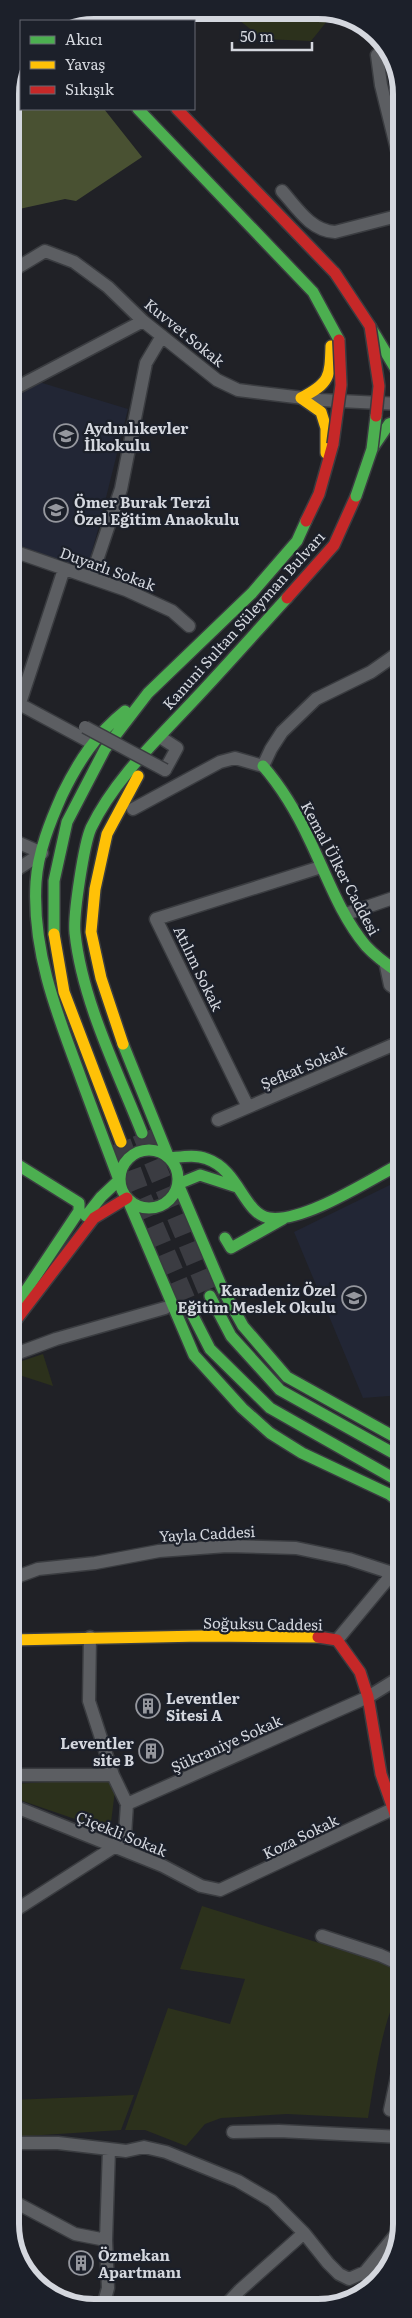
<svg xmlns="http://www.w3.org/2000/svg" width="412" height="2318" font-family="Literata,serif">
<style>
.built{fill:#222635}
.green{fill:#2c311c}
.forest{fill:#495132}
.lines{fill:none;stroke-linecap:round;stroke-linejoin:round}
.primary-tunnel{stroke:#3b3c42;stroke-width:20;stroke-dasharray:20 10;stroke-linecap:butt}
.street-casing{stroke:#3a3c40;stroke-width:15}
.fast-casing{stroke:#3a3c40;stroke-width:14}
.slow-casing{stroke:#3a3c40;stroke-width:14}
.jam-casing{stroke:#3a3c40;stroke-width:14}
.street{stroke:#5c5e62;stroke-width:12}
.fast{stroke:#4caf50;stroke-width:11}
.slow{stroke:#ffc107;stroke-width:11}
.jam{stroke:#c62828;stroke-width:11}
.street-bridge-casing{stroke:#3a3c40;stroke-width:15;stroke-linecap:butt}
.fast-bridge-casing{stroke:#3a3c40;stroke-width:14;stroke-linecap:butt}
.jam-bridge-casing{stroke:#3a3c40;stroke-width:14;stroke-linecap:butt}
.street-bridge{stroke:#5c5e62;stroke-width:12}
.fast-bridge{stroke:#4caf50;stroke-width:11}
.jam-bridge{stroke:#c62828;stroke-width:11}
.labels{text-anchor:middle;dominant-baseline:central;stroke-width:4.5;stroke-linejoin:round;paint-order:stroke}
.street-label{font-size:15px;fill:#d4d7de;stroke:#1c202a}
.poi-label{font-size:15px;font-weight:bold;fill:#d4d7de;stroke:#1c202a;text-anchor:start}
.rim{fill:none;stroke:#d4d7de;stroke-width:6}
</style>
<rect width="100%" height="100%" fill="#202126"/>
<!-- built -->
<path class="built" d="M39,382l89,27 -29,117 -10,36 -6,7 -73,-27v-144z
M402,1179v216l-39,3 -69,-166z"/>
<!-- green -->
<path class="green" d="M340,13l24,15 -36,-8 -17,21 -48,-2 -24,-19 4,-6z
M43,1354l10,32 -43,-14v-7z
M106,1779l9,11 -5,41 -99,-34v-13z
M202,1906l187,59 13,10v16c-19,17 -29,100 -34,127l-81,-4 -66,4 -16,6 -19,22 -41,-16h-20l43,-122 62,16 15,-45 -65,-10z
M134,2095l-13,35 -110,7v-37z"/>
<!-- forest -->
<path class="forest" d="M21,103v6h83l38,48 -66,44 -11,-2 -55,12 1,-103z"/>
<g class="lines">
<!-- primary-tunnel -->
<path class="primary-tunnel" d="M142,1133l68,163
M121,1142l17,47 51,119"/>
<!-- street casing -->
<g class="street-casing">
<path id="street" d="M177,21l8,-6
M377,55l4,30 20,81
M282,191c15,17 29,40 53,41l66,-17
M10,272l35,-21 29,11 34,25 35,34 74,59 21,10 82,10 81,4
M10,391l133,-70
M10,550l116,40 46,21 17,15
M91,578l30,-89 25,-126 16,-27
M10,699l80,43
M20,703l44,-134
M163,739l14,9 -12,22
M133,809l87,-47 15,-4 28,8 8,-17 11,-17 34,-33 55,-27 30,-21
M10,839l32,14
M10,874l32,-21
M346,914l56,-19
M386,966l4,19 12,8
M248,1107l-92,-188 165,-52
M218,1120l184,-79
M10,1356l46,-17 109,-31
M11,1579l27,-10 57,-6 64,-12 68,-5 69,2 53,11 43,14 10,8
M90,1637l-1,64 24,74 14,29 241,-107 34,-21
M337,1640l65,-78
M11,1775h102
M11,1805l152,61 38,20 19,4 173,-81
M11,1913l103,-66 11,-12 2,-31
M322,1936l58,19 22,10
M390,2110l12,-57
M233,2132l46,-1 123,6
M11,2143h47l68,8 18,-4 22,5 72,29 34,20 32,32 24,30 11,11 10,5 16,-7 36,-44
M11,2200l64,34 31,6
M365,2272l7,13
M103,2306l5,-18 -2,-48 3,-91
M224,2307l16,-17 64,-57"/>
</g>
<!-- fast casing -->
<g class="fast-casing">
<path id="fast" d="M138,109l175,183 26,48
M370,326l31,52
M372,449l17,-25 12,-4
M263,766c20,23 34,47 47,75 17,35 30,74 56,105 11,12 23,20 36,29
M54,934v-53l13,-59 38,-73 43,-56 104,-100 45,-52 9,-20
M123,1044l46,114
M142,1133c-25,-63 -60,-133 -67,-200 -2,-18 9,-89 16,-105 24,-50 67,-89 104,-129 31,-33 61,-67 92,-101
M120 1179a29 29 0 1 1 58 0a29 29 0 1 1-58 0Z
M169,1158c12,-1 26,-4 38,1 32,11 37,55 62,59 35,5 100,-38 133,-55
M10,1160l69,43v8l-58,87
M119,1180c-14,-37 -28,-74 -41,-110 -23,-61 -46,-122 -42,-188 2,-30 14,-60 26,-87 16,-33 34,-61 63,-84
M178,1184l22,-9 37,12
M178,1184l45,106 20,36 44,51 115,64
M127,1198l67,157 48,53 28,25 32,20 87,41 13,10
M86,1216l15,-19 18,-17
M225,1238l6,10 52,-29
M210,1296l21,40 49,54 122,68
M189,1308l21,41 60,59 132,75"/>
</g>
<!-- slow casing -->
<g class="slow-casing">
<path id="slow" d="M77,16l6,5
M326,453v-25l-5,-16 -20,-14c29,-15 29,-21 30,-52
M54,934l10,58 57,150
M123,1044l-22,-66 -10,-46 4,-43 12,-55 31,-58
M11,1640l191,-4 116,1"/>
</g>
<!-- jam casing -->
<g class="jam-casing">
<path id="jam" d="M177,109l158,164
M306,521l13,-27 14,-50
M287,598l47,-53 22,-49
M10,1328l84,-110 33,-20
M318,1637l19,3 23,32 8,25 13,77 21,60"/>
</g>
<!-- street -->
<use href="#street" class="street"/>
<!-- fast -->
<use href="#fast" class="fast"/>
<!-- slow -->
<use href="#slow" class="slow"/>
<!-- jam -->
<use href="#jam" class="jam"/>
<!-- street-bridge casing -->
<g class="street-bridge-casing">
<path id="street-bridge" d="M85,727l80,43"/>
</g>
<!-- fast-bridge casing -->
<g class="fast-bridge-casing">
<path id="fast-bridge" d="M356,496l16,-47 4,-33"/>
</g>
<!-- jam-bridge casing -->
<g class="jam-bridge-casing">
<path id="jam-bridge" d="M335,273l35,53 9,60 -3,30
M333,444l8,-59 -2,-45"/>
</g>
<!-- street-bridge -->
<use href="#street-bridge" class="street-bridge"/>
<!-- fast-bridge -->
<use href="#fast-bridge" class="fast-bridge"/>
<!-- jam-bridge -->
<use href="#jam-bridge" class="jam-bridge"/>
</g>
<!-- icons -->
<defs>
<g id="school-ring" transform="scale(1.25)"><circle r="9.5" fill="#1c202a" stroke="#95979e" stroke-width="1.5"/><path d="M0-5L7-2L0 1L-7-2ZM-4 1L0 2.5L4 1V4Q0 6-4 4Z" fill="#95979e"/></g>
<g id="building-ring" transform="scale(1.25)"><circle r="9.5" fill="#1c202a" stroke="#95979e" stroke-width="1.5"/><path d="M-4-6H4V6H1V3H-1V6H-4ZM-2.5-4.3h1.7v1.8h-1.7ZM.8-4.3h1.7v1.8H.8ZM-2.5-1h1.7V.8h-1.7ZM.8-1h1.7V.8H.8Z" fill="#95979e"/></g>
</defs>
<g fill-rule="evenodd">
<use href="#school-ring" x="66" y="436"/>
<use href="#school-ring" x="56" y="510"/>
<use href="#school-ring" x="354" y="1298"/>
<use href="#building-ring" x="148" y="1706"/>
<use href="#building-ring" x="151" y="1751"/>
<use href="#building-ring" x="81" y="2263"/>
</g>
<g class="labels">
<!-- street labels -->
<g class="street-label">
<text transform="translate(185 332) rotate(39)">Kuvvet Sokak</text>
<text transform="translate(108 568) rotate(20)">Duyarlı Sokak</text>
<text transform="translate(243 620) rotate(-48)">Kanuni Sultan Süleyman Bulvarı</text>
<text transform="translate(341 868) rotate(62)">Kemal Ülker Caddesi</text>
<text transform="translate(199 968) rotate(64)">Atılım Sokak</text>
<text transform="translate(303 1066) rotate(-23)">Şefkat Sokak</text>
<text transform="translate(207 1533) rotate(-3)">Yayla Caddesi</text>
<text transform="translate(263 1623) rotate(1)">Soğuksu Caddesi</text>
<text transform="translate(226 1743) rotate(-24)">Şükraniye Sokak</text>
<text transform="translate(122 1833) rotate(22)">Çiçekli Sokak</text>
<text transform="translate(300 1836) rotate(-26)">Koza Sokak</text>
</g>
<!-- poi labels -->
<g class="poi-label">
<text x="84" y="427">Aydınlıkevler<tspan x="84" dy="17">İlkokulu</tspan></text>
<text x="74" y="501">Ömer Burak Terzi<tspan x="74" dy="17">Özel Eğitim Anaokulu</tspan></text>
<text x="336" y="1289" text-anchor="end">Karadeniz Özel<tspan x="336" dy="17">Eğitim Meslek Okulu</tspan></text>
<text x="166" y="1697">Leventler<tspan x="166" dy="17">Sitesi A</tspan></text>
<text x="134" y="1742" text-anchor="end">Leventler<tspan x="134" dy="17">site B</tspan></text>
<text x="98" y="2254">Özmekan<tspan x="98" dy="17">Apartmanı</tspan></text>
</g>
</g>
<!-- crop -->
<path d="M0 0H412V2318H0ZM94 19H318A75 75 0 0 1 393 94V2224A75 75 0 0 1 318 2299H94A75 75 0 0 1 19 2224V94A75 75 0 0 1 94 19Z" fill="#1c202a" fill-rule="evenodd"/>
<path class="rim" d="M94 19H318A75 75 0 0 1 393 94V2224A75 75 0 0 1 318 2299H94A75 75 0 0 1 19 2224V94A75 75 0 0 1 94 19Z"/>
<!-- legend -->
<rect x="20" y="20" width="175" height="90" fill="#1c202a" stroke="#666972"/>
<rect x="30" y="36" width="25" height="8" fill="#4caf50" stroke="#666972"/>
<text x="65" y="45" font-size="15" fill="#d4d7de">Akıcı</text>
<rect x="30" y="61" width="25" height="8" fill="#ffc107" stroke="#666972"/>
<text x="65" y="70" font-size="15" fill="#d4d7de">Yavaş</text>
<rect x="30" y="86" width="25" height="8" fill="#c62828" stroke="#666972"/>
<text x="65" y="95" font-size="15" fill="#d4d7de">Sıkışık</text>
<!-- scale -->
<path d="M232 42v8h80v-8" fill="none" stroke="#d4d7de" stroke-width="2.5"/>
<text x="240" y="42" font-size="15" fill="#d4d7de" stroke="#1c202a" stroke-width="4" paint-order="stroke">50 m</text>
</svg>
